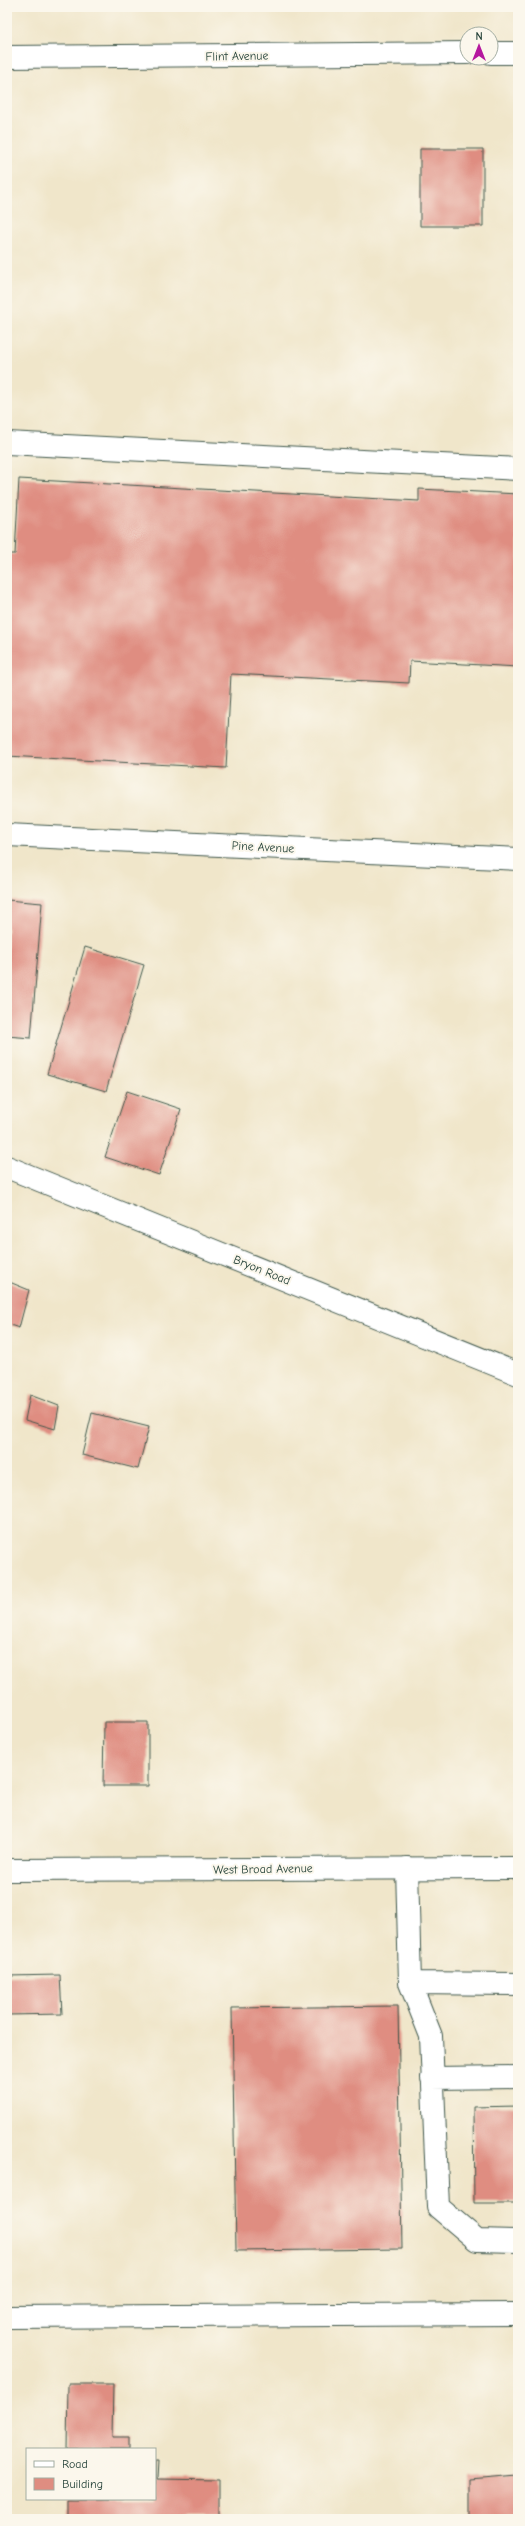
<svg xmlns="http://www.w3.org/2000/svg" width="525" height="2526" font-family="'Comic Neue',sans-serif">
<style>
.building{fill:#df8d81}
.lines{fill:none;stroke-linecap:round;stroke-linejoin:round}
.minor-casing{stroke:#3e564a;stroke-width:24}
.major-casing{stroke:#3e564a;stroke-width:24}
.minor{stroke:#fff;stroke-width:22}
.major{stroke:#fff;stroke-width:22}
.labels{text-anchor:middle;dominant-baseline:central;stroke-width:4;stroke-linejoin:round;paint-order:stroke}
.street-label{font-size:12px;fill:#1f3d34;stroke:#fbf7ec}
</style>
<rect width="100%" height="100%" fill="#fbf7ec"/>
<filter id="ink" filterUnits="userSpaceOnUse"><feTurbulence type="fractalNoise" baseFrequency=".025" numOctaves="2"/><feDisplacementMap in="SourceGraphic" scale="8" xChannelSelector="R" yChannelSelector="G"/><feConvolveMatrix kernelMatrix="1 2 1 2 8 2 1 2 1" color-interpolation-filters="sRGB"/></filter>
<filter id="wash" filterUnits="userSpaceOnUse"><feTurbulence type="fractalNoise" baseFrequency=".012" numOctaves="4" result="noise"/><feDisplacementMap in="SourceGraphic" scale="16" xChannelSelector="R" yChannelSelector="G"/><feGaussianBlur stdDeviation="0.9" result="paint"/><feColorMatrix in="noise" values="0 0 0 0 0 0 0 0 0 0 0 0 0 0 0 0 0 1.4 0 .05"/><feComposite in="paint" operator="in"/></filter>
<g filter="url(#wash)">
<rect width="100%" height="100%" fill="#f0e6ca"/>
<g id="blocks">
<!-- building -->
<path class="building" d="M420,149h63v77h-63z
M19,479l400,22v-12l99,5v173l-108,-6 -1,22 -178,-9 -5,94 -219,-12v-202h8z
M7,900l35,3 -11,135 -24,-2z
M85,947l59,18 -38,126 -59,-17z
M127,1091l54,18 -22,66 -54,-18z
M7,1281l22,9 -10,38 -12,-4z
M30,1395l29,11 -4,23 -30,-9z
M92,1413l57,14 -11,42 -56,-14z
M104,1722h44v64h-45z
M60,1975l2,39 -55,1v-39z
M398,2006l4,243 -166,2 -4,-243z
M518,2106v97h-44l-1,-96z
M68,2384h45l-1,53h17v12h-62z
M155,2461h3l-1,18 62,1v39h-152v-20h88z
M517,2475l1,44h-48v-40z"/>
</g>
</g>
<g filter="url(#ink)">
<use href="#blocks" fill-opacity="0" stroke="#3e564a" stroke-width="1"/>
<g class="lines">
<!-- minor casing -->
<g class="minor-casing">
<path id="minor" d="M491,53h27
M7,57l460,-4
M7,443l511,26
M7,1167l511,207
M407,1868l3,115 21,53 7,171 39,33 41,1
M410,1983l108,1
M432,2078l86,-1
M7,2317l511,-3"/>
</g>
<!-- major casing -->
<g class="major-casing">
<path id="major" d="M7,835l511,24
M7,1870l511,-2"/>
</g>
<!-- minor -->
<use href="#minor" class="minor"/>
<!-- major -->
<use href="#major" class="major"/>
</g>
</g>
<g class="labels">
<!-- street labels -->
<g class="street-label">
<text transform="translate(237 56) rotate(-1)">Flint Avenue</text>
<text transform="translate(263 847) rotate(3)">Pine Avenue</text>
<text transform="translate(262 1270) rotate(22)">Bryon Road</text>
<text transform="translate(263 1869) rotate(-1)">West Broad Avenue</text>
</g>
</g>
<!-- margin -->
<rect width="525" height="2526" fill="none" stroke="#fbf7ec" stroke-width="24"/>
<!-- legend -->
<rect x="26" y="2448" width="130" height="52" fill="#fbf7ec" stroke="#a3ada2"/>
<rect x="34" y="2461" width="20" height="6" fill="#ffffff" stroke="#a3ada2"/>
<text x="62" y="2468" font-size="12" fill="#1f3d34">Road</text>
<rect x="34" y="2478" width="20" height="12" fill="#df8d81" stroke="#a3ada2"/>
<text x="62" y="2488" font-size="12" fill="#1f3d34">Building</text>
<!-- north arrow -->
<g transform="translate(479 46)"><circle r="19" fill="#fbf7ec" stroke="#a3ada2"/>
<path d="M0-3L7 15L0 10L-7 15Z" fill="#b5179e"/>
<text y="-6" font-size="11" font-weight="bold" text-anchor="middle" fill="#1f3d34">N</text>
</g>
</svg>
